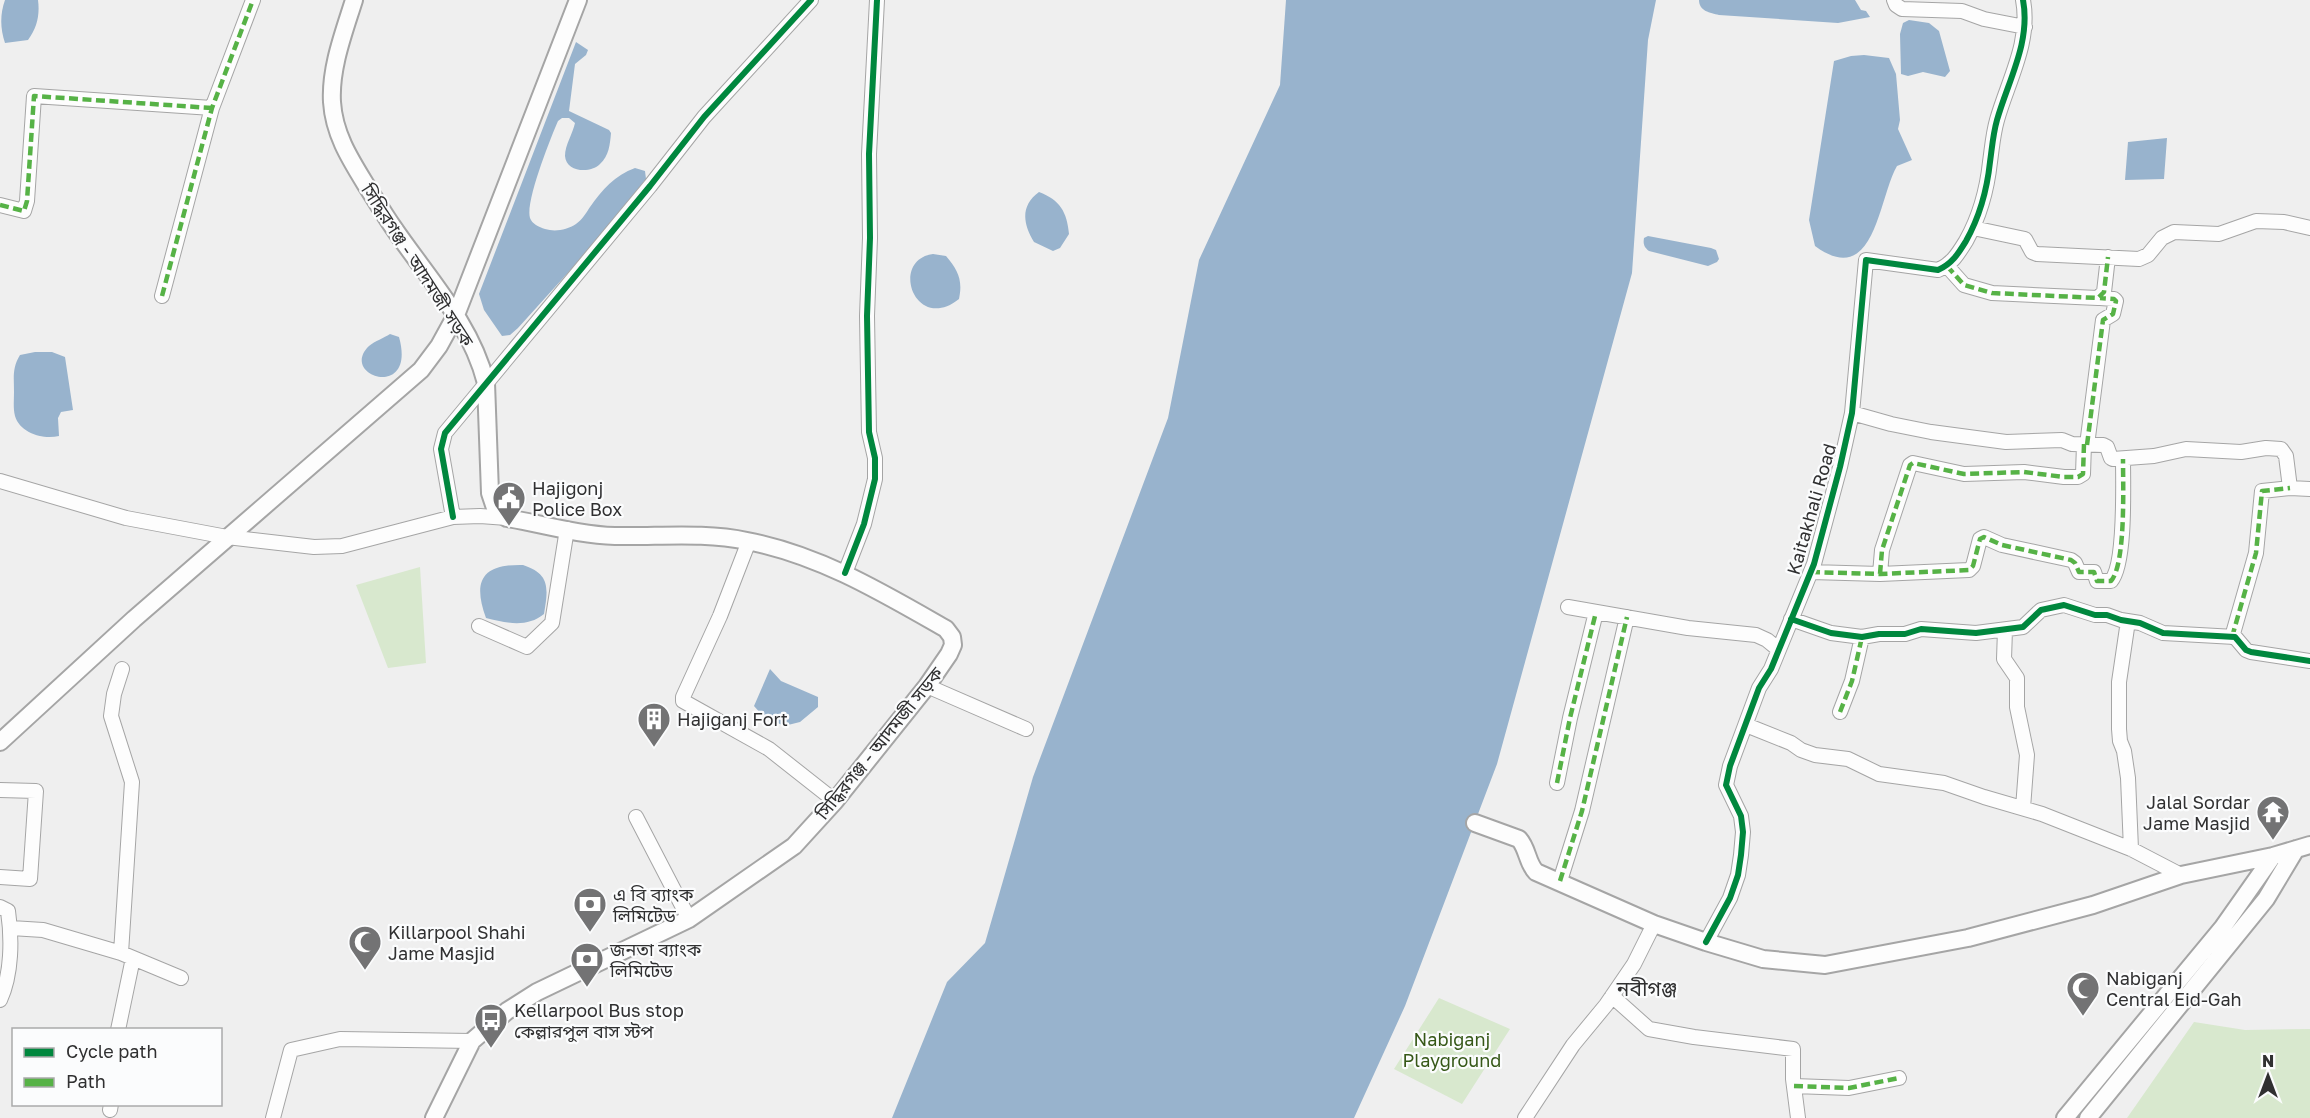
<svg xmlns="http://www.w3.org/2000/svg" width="2310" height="1118" font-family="'Golos Text','Noto Sans Bengali',sans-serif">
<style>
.green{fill:#d8e8ce}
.water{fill:#98b3cd}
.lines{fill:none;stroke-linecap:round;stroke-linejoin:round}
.minor-casing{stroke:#a5a5a5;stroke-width:16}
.major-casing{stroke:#a5a5a5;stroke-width:20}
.minor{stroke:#fdfdfd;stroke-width:14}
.major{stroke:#fdfdfd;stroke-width:16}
.quiet{stroke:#56b246;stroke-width:4.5;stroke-dasharray:9 4.5;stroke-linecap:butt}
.cycleway-casing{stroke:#fbfcfd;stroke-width:10}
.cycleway{stroke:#00873e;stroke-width:6}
.labels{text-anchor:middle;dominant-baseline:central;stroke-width:4.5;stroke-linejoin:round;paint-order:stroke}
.street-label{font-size:18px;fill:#303031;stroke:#fbfcfd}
.poi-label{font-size:18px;fill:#303031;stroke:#fbfcfd;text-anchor:start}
.park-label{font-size:18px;fill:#365818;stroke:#fbfcfd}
.quarter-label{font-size:21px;fill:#303031;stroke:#fbfcfd}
</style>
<rect width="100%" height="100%" fill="#efefef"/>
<!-- green -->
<path class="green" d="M420,567l6,96 -38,5 -32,-83z
M1439,998l71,31 -48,75 -68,-35z
M2194,1022l51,8 65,-1v89h-183z"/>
<!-- water -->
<path class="water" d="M5,0h33c2,15 -1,28 -10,40l-23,3c-5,-15 -5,-29 0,-43z
M1286,0h370l-8,40 -16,233 -135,491 -92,242 -51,112h-462l55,-136 38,-39 48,-166 135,-359 31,-158 81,-175z
M1699,0h156l6,10 5,1 4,6 -32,6 -119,-8c-9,-2 -20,-4 -20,-15z
M1909,20l20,3 10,8 11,40 -5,6 -22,-5 -15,4 -7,-2 -1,-40 3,-11z
M576,42l12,8 -2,5 -11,9 -6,47 40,19 2,3c-1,11 -2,23 -11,31 -10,10 -34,8 -35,-8 0,-11 8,-23 10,-33l-6,-5h-7l-4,3c-7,16 -33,81 -28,97 2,6 9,9 15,11 10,3 22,1 31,-5 6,-4 10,-11 14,-17 12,-17 25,-32 45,-39l10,3 1,8 -53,66 -75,83 -8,7 -8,1 -18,-26 -5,-16z
M1864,55l25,3 7,16 4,46 -2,9 14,31 -15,6c-19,33 -22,124 -82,80l-6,-26 25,-159 17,-5z
M2167,138l-3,41 -39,1 3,-38z
M1039,192c21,8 28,20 30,42l-9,14 -7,3 -19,-9c-11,-18 -14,-36 5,-50z
M1648,236l63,12 5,2 3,9 -2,3 -9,4 -59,-15c-5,-4 -6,-7 -5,-13z
M933,254l13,2c12,14 17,24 13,43 -44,35 -70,-39 -26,-45z
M390,334l9,3c18,64 -61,39 -30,9 6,-5 15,-8 21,-12z
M35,352h17l13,5 8,53 -12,2 -3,6 1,18c-16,4 -39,-3 -44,-20 -2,-8 -1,-16 -1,-24 0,-14 -2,-24 6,-37z
M523,565c28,9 25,24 21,49 -17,14 -38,9 -58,4 -14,-38 -3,-54 37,-53z
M770,669l11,12 37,16v10l-18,15 -16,4 -22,-11 -8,-9z"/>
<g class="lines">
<!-- minor casing -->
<g class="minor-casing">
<path id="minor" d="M1894,0l2,5 6,4 60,2 22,8 41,8
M0,205l24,6 3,-10 7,-105 178,12
M1973,228l52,11 7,13 5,2 102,5 9,-4 14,-17 12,-6 45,2 37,-13 28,1 26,6
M1947,266l17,19 28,8 106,5 6,-6 4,-35
M162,296l50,-188 41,-108
M1852,413l39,11 40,8 75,10 56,-2 10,4 31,1 4,2 4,11 2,1 41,-3 32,-7 55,3 25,-4 15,1 5,7 4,32 20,1
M2087,445l16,-125 10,-6 3,-13 -2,-2 -14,-1
M0,481l126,37 101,19 87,10 28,-1 111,-29 27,-1 27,2
M453,517l-12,-68 4,-16 205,-247 54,-69 107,-117
M749,541l-29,75 -37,81v4l86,48 66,52
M1811,572l69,2 89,-4 4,-4 7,-27 4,-2 18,8 69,15 4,3 4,9h15l3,9h14c15,-17 12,-97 12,-122
M845,573l19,-49 11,-45v-21l-6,-26 -2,-116 3,-78 -1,-84 8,-154
M1880,574l2,-24 28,-85 3,-2 51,11 60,-2 40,5h14l5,-3 1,-30
M1568,607l120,21 68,7 11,5 11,9
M1791,619l40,14 31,4 17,-3h26l16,-5 55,4 47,-6 18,-17 23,-5 31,10h12l14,5 19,3 23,10 72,4 11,13 5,2 59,9
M2128,621l-9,61v47l1,12 4,10 4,27 3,71
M479,626l48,21 25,-24 15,-94
M2005,630l-1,29 13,19v29l10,48 -4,53
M2232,637l24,-84 6,-62 28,-3
M927,686l99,43
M1840,712l12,-31 10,-44
M1746,725l45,18 10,7 14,5 33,4 31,15 65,9 40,14 58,17 89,35 50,26
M1557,783l13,-65 26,-106
M0,790l36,1 -6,88 -30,-2
M636,817l53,102
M1560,881l22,-70 45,-194
M0,907l8,4c4,27 4,63 -8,89
M11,928l32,2 78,23 60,25
M1706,942l24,-44 8,-23 3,-20 2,-23 -2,-16 -15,-31 4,-19 29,-78 12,-19 43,-105 26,-97 12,-54 14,-153 72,10c14,-6 20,-16 28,-29 14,-25 21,-51 24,-79 2,-14 3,-28 7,-42 11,-39 34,-78 26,-120
M121,953l11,-171 -21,-66 3,-22 8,-25
M1612,996l37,33 45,8 99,12v30l5,39
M118,1030l15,-72
M1794,1086l55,2 50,-10
M110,1110l1,-6
M273,1118l18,-68 49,-11 132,2
M1525,1118l48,-73 33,-40 28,-41 20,-40"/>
</g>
<!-- major casing -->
<g class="major-casing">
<path id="major" d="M354,0c-10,32 -24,68 -22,102 2,32 18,57 34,83 9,14 18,29 27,42 34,50 78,96 93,156l4,110 6,18 11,7c35,6 72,17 108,18 44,1 89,-4 132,5 73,14 136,52 199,88l6,8 1,8 -4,9 -22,32 -92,115 -41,45 -105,73 -152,73 -30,19 -35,30 -38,77
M0,742l134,-123 287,-249 18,-24 17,-31 122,-315
M1475,823l44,16c9,10 8,24 17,33l118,52 52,18 57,17 62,6 143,-27 125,-33 88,-30 92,-19 37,-11
M2065,1118l158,-191 50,-71
M2088,1118l178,-219 30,-50"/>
</g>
<!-- minor -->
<use href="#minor" class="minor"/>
<!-- major -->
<use href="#major" class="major"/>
<!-- quiet -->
<path class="quiet" d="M0,205l24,6 3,-10 7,-105 178,12
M1947,266l17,19 28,8 106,5 6,-6 4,-35
M162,296l50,-188 41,-108
M2087,445l16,-125 10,-6 3,-13 -2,-2 -14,-1
M1811,572l69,2 89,-4 4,-4 7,-27 4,-2 18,8 69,15 4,3 4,9h15l3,9h14c15,-17 12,-97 12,-122
M1880,574l2,-24 28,-85 3,-2 51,11 60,-2 40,5h14l5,-3 1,-30
M2232,637l24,-84 6,-62 28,-3
M1840,712l12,-31 10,-44
M1557,783l13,-65 26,-106
M1560,881l22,-70 45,-194
M1794,1086l55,2 50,-10"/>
<!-- cycleway casing -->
<g class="cycleway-casing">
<path id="cycleway" d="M453,517l-12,-68 4,-16 205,-247 54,-69 107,-117
M845,573l19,-49 11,-45v-21l-6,-26 -2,-116 3,-78 -1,-84 8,-154
M1791,619l40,14 31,4 17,-3h26l16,-5 55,4 47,-6 18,-17 23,-5 31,10h12l14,5 19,3 23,10 72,4 11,13 5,2 59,9
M1706,942l24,-44 8,-23 3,-20 2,-23 -2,-16 -15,-31 4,-19 29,-78 12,-19 43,-105 26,-97 12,-54 14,-153 72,10c14,-6 20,-16 28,-29 14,-25 21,-51 24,-79 2,-14 3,-28 7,-42 11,-39 34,-78 26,-120"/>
</g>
<!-- cycleway -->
<use href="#cycleway" class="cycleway"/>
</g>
<!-- icons -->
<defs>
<g id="civic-pin" transform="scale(1.725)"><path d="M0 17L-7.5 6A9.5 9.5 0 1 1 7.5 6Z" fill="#737374" stroke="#fbfcfd"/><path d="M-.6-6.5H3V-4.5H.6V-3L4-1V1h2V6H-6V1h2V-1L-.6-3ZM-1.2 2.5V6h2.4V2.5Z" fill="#fff"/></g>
<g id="building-pin" transform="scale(1.725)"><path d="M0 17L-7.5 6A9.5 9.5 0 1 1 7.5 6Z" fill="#737374" stroke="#fbfcfd"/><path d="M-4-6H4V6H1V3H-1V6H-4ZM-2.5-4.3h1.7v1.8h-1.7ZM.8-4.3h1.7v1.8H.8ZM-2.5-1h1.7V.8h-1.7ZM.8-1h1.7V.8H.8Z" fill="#fff"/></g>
<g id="temple-pin" transform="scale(1.725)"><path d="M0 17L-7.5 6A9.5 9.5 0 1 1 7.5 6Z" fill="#737374" stroke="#fbfcfd"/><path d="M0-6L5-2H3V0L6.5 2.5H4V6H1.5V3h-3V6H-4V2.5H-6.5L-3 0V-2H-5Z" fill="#fff"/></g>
<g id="bank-pin" transform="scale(1.725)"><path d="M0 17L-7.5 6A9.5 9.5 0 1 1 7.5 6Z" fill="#737374" stroke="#fbfcfd"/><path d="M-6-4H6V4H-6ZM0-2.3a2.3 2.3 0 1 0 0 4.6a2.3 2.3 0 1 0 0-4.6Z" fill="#fff"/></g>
<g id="mosque-pin" transform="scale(1.725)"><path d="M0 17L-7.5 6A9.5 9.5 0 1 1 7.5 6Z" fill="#737374" stroke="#fbfcfd"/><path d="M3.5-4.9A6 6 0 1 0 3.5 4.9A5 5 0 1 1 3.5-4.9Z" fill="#fff"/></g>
<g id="bus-pin" transform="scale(1.725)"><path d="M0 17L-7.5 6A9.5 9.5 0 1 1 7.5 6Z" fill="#737374" stroke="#fbfcfd"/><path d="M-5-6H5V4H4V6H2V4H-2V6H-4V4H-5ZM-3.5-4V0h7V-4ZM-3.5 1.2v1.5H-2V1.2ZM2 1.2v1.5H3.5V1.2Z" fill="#fff"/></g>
</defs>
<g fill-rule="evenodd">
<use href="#civic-pin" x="509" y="498"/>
<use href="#building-pin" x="654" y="719"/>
<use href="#temple-pin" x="2273" y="812"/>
<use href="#bank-pin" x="590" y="904"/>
<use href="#mosque-pin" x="365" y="942"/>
<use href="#bank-pin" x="587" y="959"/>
<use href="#mosque-pin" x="2083" y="988"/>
<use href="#bus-pin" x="491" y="1020"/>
</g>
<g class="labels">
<!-- street labels -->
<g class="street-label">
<text transform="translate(418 265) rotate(57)">সিদ্ধিরগঞ্জ - আদমজী সড়ক</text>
<text transform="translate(1811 509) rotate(-74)">Kaitakhali Road</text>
<text transform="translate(879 743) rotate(-51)">সিদ্ধিরগঞ্জ - আদমজী সড়ক</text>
</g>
<!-- poi labels -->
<g class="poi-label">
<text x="532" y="488">Hajigonj<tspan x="532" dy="21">Police Box</tspan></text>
<text x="677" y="719">Hajiganj Fort</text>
<text x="2250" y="802" text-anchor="end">Jalal Sordar<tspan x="2250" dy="21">Jame Masjid</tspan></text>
<text x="613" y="894">এ বি ব্যাংক<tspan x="613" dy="21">লিমিটেড</tspan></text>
<text x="388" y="932">Killarpool Shahi<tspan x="388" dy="21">Jame Masjid</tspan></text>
<text x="610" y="949">জনতা ব্যাংক<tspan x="610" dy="21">লিমিটেড</tspan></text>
<text x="2106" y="978">Nabiganj<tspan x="2106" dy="21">Central Eid-Gah</tspan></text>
<text x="514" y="1010">Kellarpool Bus stop<tspan x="514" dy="21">কেল্লারপুল বাস স্টপ</tspan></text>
</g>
<!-- park labels -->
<g class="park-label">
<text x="1452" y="1039">Nabiganj<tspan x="1452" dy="21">Playground</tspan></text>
</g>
<!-- quarter labels -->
<g class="quarter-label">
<text x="1647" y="988">নবীগঞ্জ</text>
</g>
</g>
<!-- legend -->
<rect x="12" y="1028" width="210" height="78" fill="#fbfcfd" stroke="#aaaaab" stroke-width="1.5"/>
<rect x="24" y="1048" width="30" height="9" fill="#00873e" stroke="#aaaaab" stroke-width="1.5"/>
<text x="66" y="1058" font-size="18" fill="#303031">Cycle path</text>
<rect x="24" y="1078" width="30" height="9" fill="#56b246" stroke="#aaaaab" stroke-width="1.5"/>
<text x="66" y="1088" font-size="18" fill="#303031">Path</text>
<!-- north arrow -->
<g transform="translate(2268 1076)" stroke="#fbfcfd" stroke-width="4.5" paint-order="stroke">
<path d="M0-4.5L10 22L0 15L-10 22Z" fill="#303031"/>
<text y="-9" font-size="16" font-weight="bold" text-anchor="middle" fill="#303031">N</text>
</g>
</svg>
